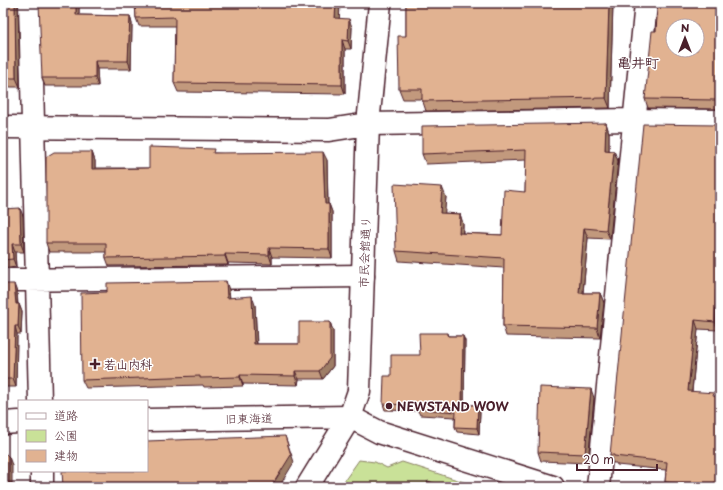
<svg xmlns="http://www.w3.org/2000/svg" width="723" height="490" font-family="'Playpen Sans','Klee One',sans-serif">
<style>
.green{fill:#c9e198;stroke:#8a8062}
.lines{fill:none;stroke-linecap:round;stroke-linejoin:round}
.minor-casing{stroke:#4a1f2b;stroke-width:25}
.tertiary-casing{stroke:#4a1f2b;stroke-width:25}
.minor{stroke:#fff;stroke-width:22}
.tertiary{stroke:#fff;stroke-width:22}
.wall{fill:#c2997d;stroke:#4a1f2b}
.shaded-wall{fill:#9e7d66;stroke:#4a1f2b}
.building{fill:#e1b291;stroke:#4a1f2b;fill-rule:evenodd}
.poi-dot{fill:#4a1f2b;stroke:#fff;stroke-width:1.5}
.labels{text-anchor:middle;dominant-baseline:central;stroke-width:3;stroke-linejoin:round;paint-order:stroke}
.street-label{font-size:12px;fill:#4a1f2b;stroke:#fff}
.poi-label{font-size:12px;font-weight:bold;fill:#4a1f2b;stroke:#fff;text-anchor:start}
.quarter-label{font-size:14px;font-weight:bold;fill:#4a1f2b;stroke:#fff}
</style>
<rect width="100%" height="100%" fill="#fff"/>
<filter id="ink" filterUnits="userSpaceOnUse"><feTurbulence type="fractalNoise" baseFrequency=".025" numOctaves="2"/><feDisplacementMap in="SourceGraphic" scale="8" xChannelSelector="R" yChannelSelector="G"/><feConvolveMatrix kernelMatrix="1 2 1 2 8 2 1 2 1" color-interpolation-filters="sRGB"/></filter>
<g filter="url(#ink)">
<!-- green -->
<path class="green" d="M359,460l16,2 12,6 15,-6 77,25h-139z"/>
<g class="lines">
<!-- minor casing -->
<g class="minor-casing">
<path id="minor" d="M30,3l10,398
M368,124l265,-4 87,1
M3,280l360,-4
M147,420l203,-3 29,15 174,55
M3,423l16,-1
M42,471v16
M307,487l43,-70
M598,487l48,-484"/>
</g>
<!-- tertiary casing -->
<g class="tertiary-casing">
<path id="tertiary" d="M3,127l326,3 39,-6
M350,417l9,-26 9,-267 12,-121"/>
</g>
<!-- minor -->
<use href="#minor" class="minor"/>
<!-- tertiary -->
<use href="#tertiary" class="tertiary"/>
</g>
<!-- wall -->
<path class="wall" d="M3,3h15l2,84h-17z
M79,3v12l51,1 2,8 -1,45h-34l1,17h-53l-3,-8z
M135,3h205l-1,15 13,9 -1,22h-6v45l-167,-2 -4,-9 1,-57h-36l-3,-8z
M406,3h207l-3,105 -184,3 -4,-12h-19l-4,-10 7,-53z
M720,3v106l-72,-1 -3,-9 11,-68z
M606,123l3,10v18h5l4,10 -8,78 -22,-1 -5,55h17l4,10 -4,35 -94,-2 -3,-10 1,-58 -105,-7 -3,-10 50,-54 -2,16 16,1 3,10v9l39,2 23,-43 1,-32 -100,4 -4,-10z
M720,124v174l-2,32 -20,-1 -6,63 28,95h-53l-2,-5 1,-12 -49,-5 -1,-2h-3l-3,-8 107,-330z
M92,152l3,9v7h54l66,-15 112,7 1,44h1l3,8v46l-60,-1v7l-44,-1v2l-119,1 -3,-8v-6h-57l-3,-9z
M3,154l1,2 -1,53 20,7 1,36h-9l1,15 -13,2z
M3,284l14,8 1,12h1l3,8 -1,22h-4l-1,53h-13z
M229,290l1,8 25,7 2,39h42l31,-22 3,9v35l-10,13h-24l-1,6 -55,-1v2l-39,1 -1,-2 -117,3 -4,-8z
M448,333l1,3h14l2,5 -1,64h14l2,6 -1,23 -22,-2 -2,-5v-10l-35,-2 -2,-4 -33,-1 -2,-6 37,-49z
M594,398l-6,65 -47,-2 -3,-9z"/>
<!-- shaded-wall -->
<path class="shaded-wall" d="M15,3h3l2,84 -4,-9z
M76,3h3v20l-3,-8z
M336,3h4l-1,24 -4,-9z
M609,3h4l-3,105 -4,-10z
M130,16l2,8 -1,45 -3,-8z
M349,19l3,8 -1,22 -3,-8z
M342,40l3,9v45l-3,-9z
M95,61l2,8 1,17 -3,-8z
M606,123l3,10v27l-4,-10z
M614,151l4,10 -8,78 -4,-9z
M92,152l3,9v16l-3,-8z
M323,152l4,8 1,52 -3,-8z
M3,154l1,2 -1,61z
M442,187l4,10 -2,26 -4,-10z
M329,204l3,8v46l-3,-9z
M20,208l3,8 1,36 -3,-8z
M460,214l3,10 -1,19 -3,-10z
M584,228l4,10 -6,65 -3,-10z
M12,244l3,8 1,15 -3,-8z
M269,248l3,9v7l-3,-9z
M225,254l3,9v2l-3,-9z
M226,281l3,9 1,16 -3,-8z
M14,284l3,8 1,20 -2,-8z
M716,290l4,8 -2,32 -3,-8z
M600,293l4,10 -4,35 -3,-10z
M252,296l3,9 2,47 -3,-8z
M19,304l3,8 -1,22 -3,-8z
M695,320l3,9 -7,71 -3,-9z
M330,322l3,9v35l-10,13 -3,-8z
M15,326l2,8 -1,53 -3,-8z
M463,336l2,5 -1,69 -2,-5z
M295,371l4,8 -1,6 -3,-9z
M240,375l3,9v2l-3,-9z
M591,389l3,9 -6,65 -3,-9z
M478,405l2,6 -1,23 -2,-6z
M285,436l9,26 -15,25h-8z
M9,457l3,8v22h-3z"/>
<!-- building -->
<path class="building" d="M3,3h12l1,75h-13z
M39,3h37v12l54,1 -2,45h-33v17h-53z
M135,3h201l-1,15 14,1 -1,22 -6,-1v45l-168,-2 1,-66 -39,1z
M406,3h203l-3,95 -184,3v-12h-23l-1,-53h8z
M658,3h62v98l-3,-1 -72,-1 7,-68h4zM673,26h24v24h-24z
M606,123l-1,27 9,1 -8,79 -22,-2 -5,65h21l-3,35 -94,-2 1,-68 -108,-7 -2,-67 48,3 -2,26 20,1 -1,19 43,2 2,-45 21,2 1,-42 -104,4v-28z
M643,124l74,1 3,-1v166h-4l-1,32 -20,-2 -7,71 26,2 -1,3 7,1v90h-10l1,-1 -46,-4 2,-20 -53,-6v-1h-4z
M149,147l65,2 -1,4 110,-1 2,52h4v45l-60,-1v7l-44,-1v2l-119,2v-15h-60v-86l8,-5h38v17l57,-1z
M20,208l1,36h-9l1,15 -10,1v-51z
M226,281l1,17 25,-2 2,48h45v-22h31v36l-10,13h-25v5l-55,-1v2l-40,1v-2l-118,4 -1,-87 26,-1v-9z
M3,284h11l2,20h3l-1,22h-3l-2,53h-10z
M419,333h29v3h15l-1,69h16l-1,23 -22,-1 1,-15 -38,-3v-4l-35,-1 1,-28h7v-21h29z
M540,387l51,2 -6,65 -47,-2z
M285,436l6,19 -20,32h-208l-1,-16h85v-30z
M3,451l6,6v30h-6z
M428,481l17,6h-19z"/>
</g>
<!-- markers -->
<g class="poi-dot">
<path d="M93 358h4v4h4v4h-4v4h-4v-4h-4v-4h4z"/>
<circle cx="389" cy="406" r="4"/>
</g>
<g class="labels">
<!-- street labels -->
<g class="street-label">
<text transform="translate(364 252) rotate(-88)">市民会館通り</text>
<text transform="translate(249 418) rotate(-1)">旧東海道</text>
</g>
<!-- poi labels -->
<g class="poi-label">
<text x="104" y="364">若山内科</text>
<text x="397" y="406">NEWSTAND WOW</text>
</g>
<!-- quarter labels -->
<g class="quarter-label">
<text x="638" y="62">亀井町</text>
</g>
</g>
<!-- margin -->
<rect width="723" height="490" fill="none" stroke="#fff" stroke-width="16"/>
<rect x="8" y="8" width="707" height="474" fill="none" stroke="#4a1f2b" stroke-width="1.5" filter="url(#ink)"/>
<!-- legend -->
<rect x="18" y="400" width="130" height="72" fill="#ffffff" stroke="#b7a5aa"/>
<rect x="26" y="413" width="20" height="6" fill="#ffffff" stroke="#b7a5aa"/>
<text x="54" y="420" font-size="12" fill="#4a1f2b">道路</text>
<rect x="26" y="430" width="20" height="12" fill="#c9e198" stroke="#b7a5aa"/>
<text x="54" y="440" font-size="12" fill="#4a1f2b">公園</text>
<rect x="26" y="450" width="20" height="12" fill="#e1b291" stroke="#b7a5aa"/>
<text x="54" y="460" font-size="12" fill="#4a1f2b">建物</text>
<!-- north arrow -->
<g transform="translate(685 38)"><circle r="19" fill="#ffffff" stroke="#b7a5aa"/>
<path d="M0-3L7 15L0 10L-7 15Z" fill="#4a1f2b"/>
<text y="-6" font-size="11" font-weight="bold" text-anchor="middle" fill="#4a1f2b">N</text>
</g>
<!-- scale -->
<path d="M577 464v6h80v-6" fill="none" stroke="#4a1f2b" stroke-width="2"/>
<text x="583" y="464" font-size="12" fill="#4a1f2b" stroke="#ffffff" stroke-width="3" paint-order="stroke">20 m</text>
</svg>
